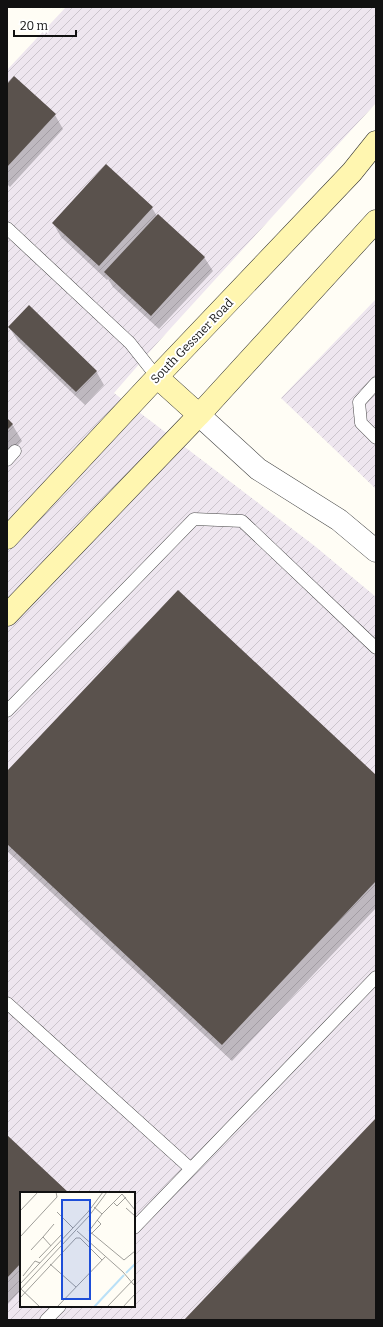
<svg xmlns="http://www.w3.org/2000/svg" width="383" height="1327" font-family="Bitter,serif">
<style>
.industrial{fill:url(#industrial-furrows);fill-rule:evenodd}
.shadow{fill:#0003}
.building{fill:#5a524d}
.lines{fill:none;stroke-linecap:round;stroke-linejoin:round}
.service-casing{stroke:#444;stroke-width:13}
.minor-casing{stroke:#444;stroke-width:23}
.secondary-casing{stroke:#333;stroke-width:23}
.service{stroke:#fff;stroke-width:12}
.minor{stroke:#fff;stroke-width:22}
.secondary{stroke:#fff6b0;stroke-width:22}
.labels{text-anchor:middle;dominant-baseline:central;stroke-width:4;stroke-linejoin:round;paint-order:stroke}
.street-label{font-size:12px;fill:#111;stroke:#fff}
.inset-river{fill:none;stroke:#b9e0f7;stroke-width:2}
.inset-road{fill:none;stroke:#a09f9a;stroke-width:1}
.view{fill:#1d4ed8;fill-opacity:0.15;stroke:#1d4ed8;stroke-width:2}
.inset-edge{fill:none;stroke:#111;stroke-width:2}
</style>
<defs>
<pattern id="industrial-furrows" width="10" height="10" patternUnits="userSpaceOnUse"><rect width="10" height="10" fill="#eee6ef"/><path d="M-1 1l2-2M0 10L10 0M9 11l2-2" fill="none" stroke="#cbc4cc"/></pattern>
</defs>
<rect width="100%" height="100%" fill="#fffdf5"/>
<!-- industrial -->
<path class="industrial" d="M66,7h310v96l-216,237 -46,53 202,154 60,50v723h-369v-1250zM21,1193h113v113h-113z
M376,299v190l-95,-91z"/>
<!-- shadow -->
<path class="shadow" d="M7,85l48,30 8,14 -53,58 -3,-3z
M106,166l46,42 5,8 47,41 9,14 -54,58 -46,-42 -5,-8 -1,1 -46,-43 -8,-14z
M9,327l87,44 8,14 -19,20 -67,-64z
M7,419l5,5 10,17 -15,16z
M7,773l369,3v132l-144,153 -225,-210z
M7,1136l61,57h-47v97l-14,15z"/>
<!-- building -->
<path class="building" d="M14,76l42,38 -49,53v-83z
M106,164l47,43 -54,59 -47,-43z
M158,214l47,43 -54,59 -47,-44z
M29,305l68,66 -21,21 -68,-65z
M7,418l6,6 -6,6z
M178,590l198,185v106l-154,164 -215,-201v-73z
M376,1118v202h-192z
M7,1135l62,58h-48v70l-14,15z"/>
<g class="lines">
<!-- service casing -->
<g class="service-casing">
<path id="service" d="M7,228l123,115 27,34
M376,383l-17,19 2,21 15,15
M7,460l8,-9
M7,711l187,-192 48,2 134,127
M7,1003l184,166
M134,1228l242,-251
M46,1320l14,-14"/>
</g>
<!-- minor casing -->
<g class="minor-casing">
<path id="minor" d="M199,415l59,54 81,51 37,31"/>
</g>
<!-- secondary casing -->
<g class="secondary-casing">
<path id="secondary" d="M157,377l42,38
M7,538l150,-161 195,-205 24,-30
M7,615l192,-200 177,-194"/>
</g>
<!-- service -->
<use href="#service" class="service"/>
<!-- minor -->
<use href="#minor" class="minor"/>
<!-- secondary -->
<use href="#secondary" class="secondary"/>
</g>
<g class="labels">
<!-- street labels -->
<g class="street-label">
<text transform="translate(192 341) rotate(-46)">South Gessner Road</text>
</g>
</g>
<!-- overview -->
<g transform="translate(20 1192)">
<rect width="115" height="115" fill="#fffdf5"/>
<path class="inset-river" d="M106,81l9,-9M74,115l30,-32"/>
<path class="inset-road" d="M94,11l3,3 9,-9M74,15l8,7 20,-20 13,16M106,16l9,8M0,19l18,-19M37,20l16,16M82,22l-13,17 35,29 11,-9M57,39l46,41 11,13M71,42l10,-10 -4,-4M0,45l37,-40 -1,-5M23,45l11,-13M11,58l12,-13 8,9M19,66l24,-25M30,72l26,23M3,84l12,-15 5,2M0,92l68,-72 15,-20M0,96l20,19M0,98l69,-74 18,-24M0,106l56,-60h4l22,22M37,115l49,-51M87,115l28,-29M103,115l12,-13"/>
<path class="view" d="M42,8h28v99h-28z"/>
<rect width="115" height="115" class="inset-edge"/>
</g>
<!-- border -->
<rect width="383" height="1327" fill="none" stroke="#111111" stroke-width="16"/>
<!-- scale -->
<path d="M14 30v6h62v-6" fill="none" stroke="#111111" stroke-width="2"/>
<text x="20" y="30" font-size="12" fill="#111111" stroke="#ffffff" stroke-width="3" paint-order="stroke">20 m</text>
</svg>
